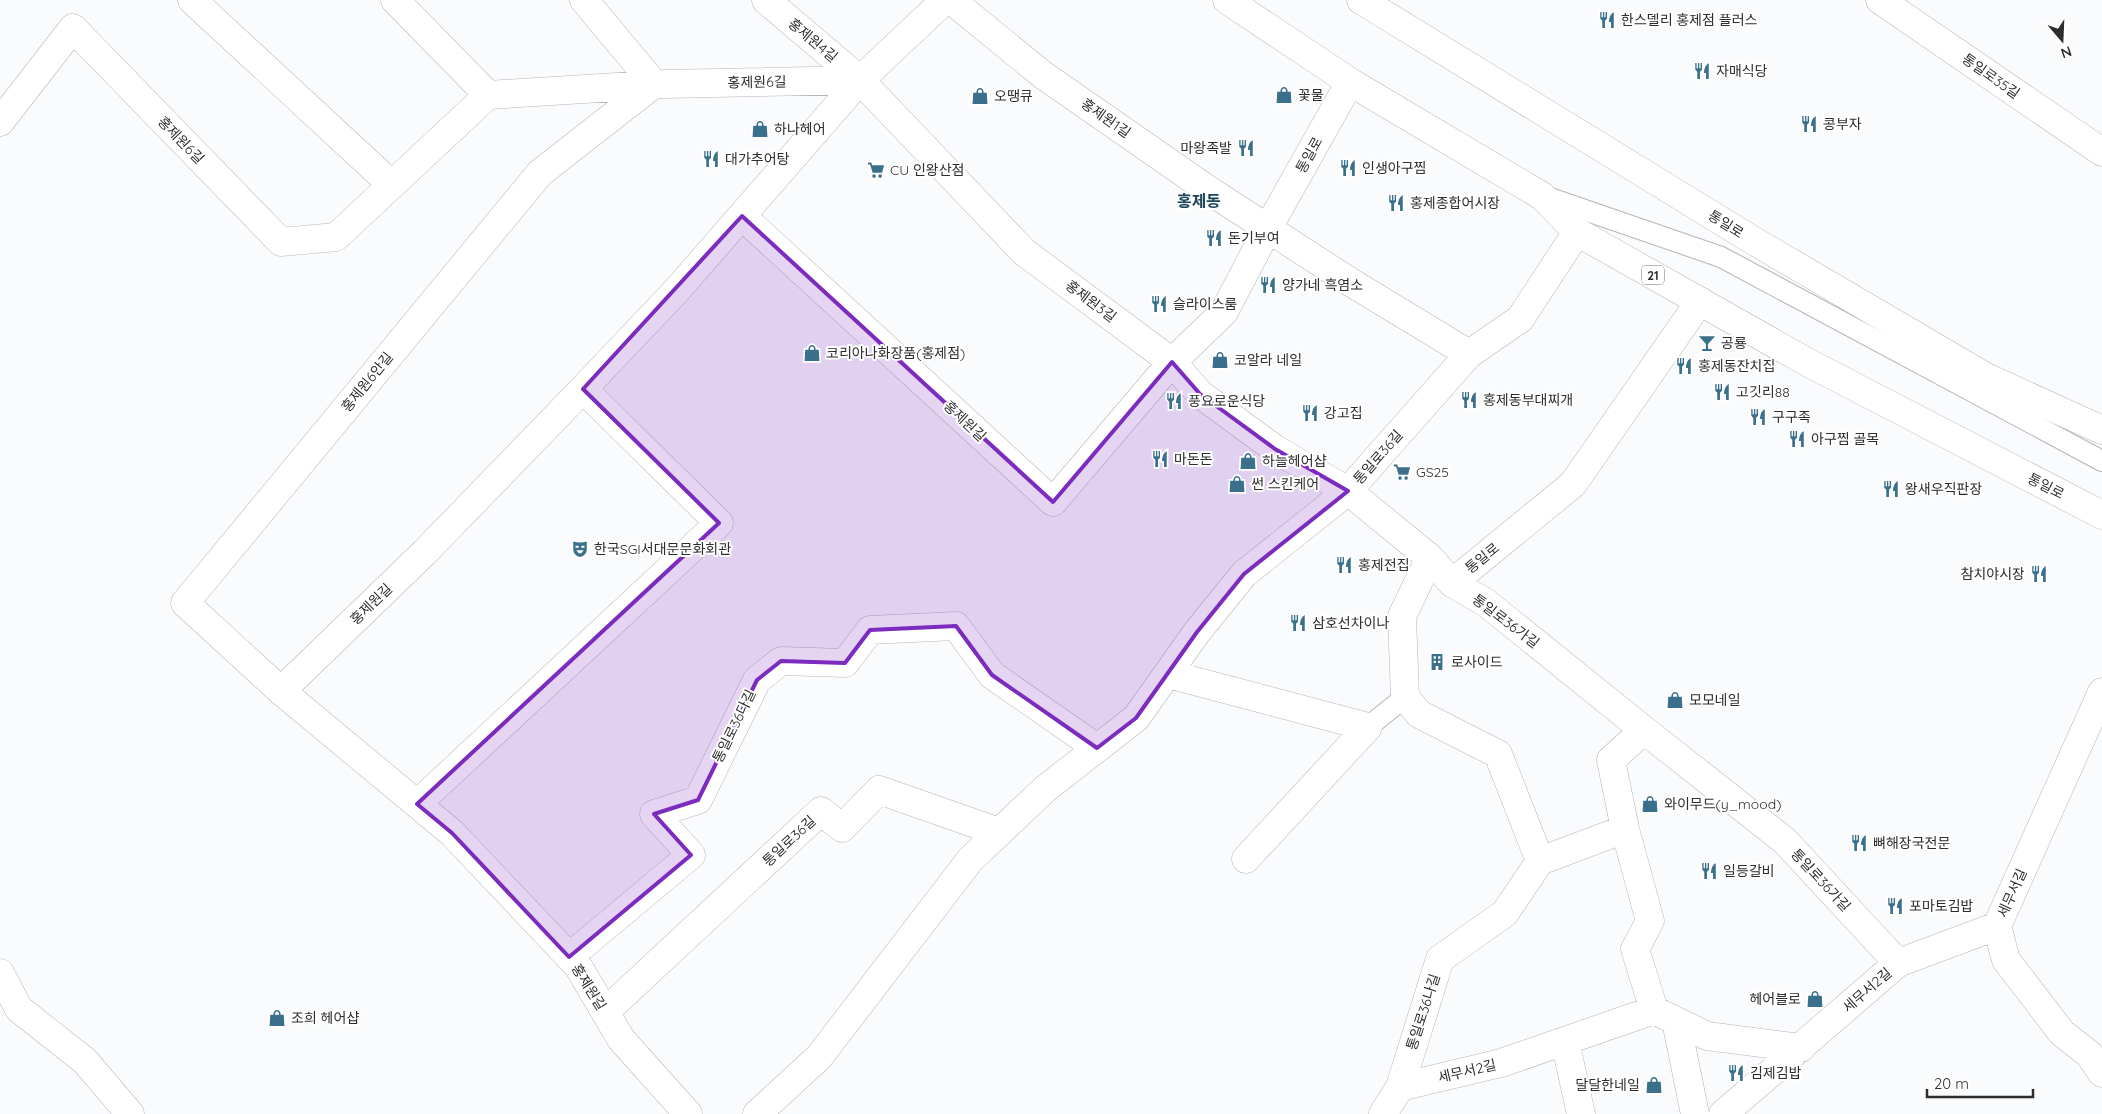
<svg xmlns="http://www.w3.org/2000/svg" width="2102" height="1114" font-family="Quicksand,'Noto Sans KR',sans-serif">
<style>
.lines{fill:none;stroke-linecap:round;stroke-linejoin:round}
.service-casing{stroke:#b6b6b9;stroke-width:22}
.minor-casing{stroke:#b6b6b9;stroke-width:29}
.primary-casing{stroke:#b6b6b9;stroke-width:29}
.service{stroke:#fff;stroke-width:20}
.minor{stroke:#fff;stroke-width:28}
.primary{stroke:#fff;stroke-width:28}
.marked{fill:#7b2cbf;fill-opacity:0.2;stroke:#7b2cbf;stroke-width:4;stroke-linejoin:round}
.labels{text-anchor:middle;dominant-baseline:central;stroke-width:4;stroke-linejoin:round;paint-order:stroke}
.shield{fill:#fff;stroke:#6c6c6d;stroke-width:1}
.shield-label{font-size:12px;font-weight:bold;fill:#2d2d2e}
.poi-label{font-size:14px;fill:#2d2d2e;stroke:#fff;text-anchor:start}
.street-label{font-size:14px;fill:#2d2d2e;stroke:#fff}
.quarter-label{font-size:16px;font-weight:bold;fill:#1b475c;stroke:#fff}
</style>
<rect width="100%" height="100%" fill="#fafbfd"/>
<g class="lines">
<!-- service casing -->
<g class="service-casing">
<path id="service" d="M1544,196l177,61 381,204
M1368,727l37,-30"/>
</g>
<!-- minor casing -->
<g class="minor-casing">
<path id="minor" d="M192,0l200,185
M395,0l93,95
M584,0l70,84 -114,89 -355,430 96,88 171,142 126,133 43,73 67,75
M766,0l94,80 164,172 148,110 28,32 75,55 73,42 82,67 22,25 33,19 159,128 141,111 113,122
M951,0l92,75 164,114 145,94 117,71
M1880,0l222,152
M0,122l73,-94 208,214 55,-5 152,-142 177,-11 195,-4
M742,216l311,286 119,-140 52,-50 44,-84 82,-146
M1452,583l121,-99 127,-183
M1168,674l200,53 -122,132
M281,691l144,-139 158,-163 94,-99 183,-210 85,-80
M2102,692l-105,234 9,34 56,73 27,21 13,19
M1644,730l-33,30 14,69 25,92 -15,28 19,61
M417,804l302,-281 -136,-134
M1540,861l85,-32
M569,957l122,-102 -37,-41 44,-14 59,-120 24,-19 64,2 25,-33 86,-4 36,49 105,73
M0,973l19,36 66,52 45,53
M605,1012l216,-201 21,17 37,-38 120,42
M1676,1021l19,93
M1565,1041l16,73
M1400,1087l40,-128 65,-46 35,-52 -42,-107 -79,-40 -14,-17 -3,-81 28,-58
M757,1114l62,-57 151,-197 75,-71 91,-71 61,-86 47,-58 104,-83 121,-137 51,-35 57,-87
M1383,1114l17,-27 101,-24 153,-53 53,26 94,12
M1723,1114l175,-151 99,-37"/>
</g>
<!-- primary casing -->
<g class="primary-casing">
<path id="primary" d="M1227,0l123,82 192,114 35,36 230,130 295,153
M1361,0l393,241 232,136 116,53"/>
</g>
<!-- service -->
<use href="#service" class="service"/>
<!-- minor -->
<use href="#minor" class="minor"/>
<!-- primary -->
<use href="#primary" class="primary"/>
</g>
<!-- marked area -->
<path class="marked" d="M742,216l311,286 119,-140 28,32 75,55 73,42 -104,83 -47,58 -61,86 -39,30 -105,-73 -36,-49 -86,4 -25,33 -64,-2 -24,19 -59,120 -44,14 37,41 -122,102 -117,-124 -35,-29 302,-281 -136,-134z"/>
<!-- icons -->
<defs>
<g id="restaurant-bare" transform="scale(1.35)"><path d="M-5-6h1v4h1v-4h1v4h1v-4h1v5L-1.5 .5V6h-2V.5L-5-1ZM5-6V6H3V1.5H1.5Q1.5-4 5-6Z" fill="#3a708c" stroke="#fff" stroke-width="2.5" paint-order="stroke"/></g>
<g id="shop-bare" transform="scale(1.35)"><path d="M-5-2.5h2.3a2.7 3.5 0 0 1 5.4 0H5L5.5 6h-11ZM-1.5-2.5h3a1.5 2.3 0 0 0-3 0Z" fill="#3a708c" stroke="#fff" stroke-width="2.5" paint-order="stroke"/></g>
<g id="supermarket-bare" transform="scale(1.35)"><path d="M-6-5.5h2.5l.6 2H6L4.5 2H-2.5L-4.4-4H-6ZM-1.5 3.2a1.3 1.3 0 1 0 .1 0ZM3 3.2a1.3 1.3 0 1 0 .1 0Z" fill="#3a708c" stroke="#fff" stroke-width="2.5" paint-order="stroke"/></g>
<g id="bar-bare" transform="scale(1.35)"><path d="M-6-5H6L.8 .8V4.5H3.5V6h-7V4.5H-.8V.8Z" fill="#3a708c" stroke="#fff" stroke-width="2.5" paint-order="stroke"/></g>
<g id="theatre-bare" transform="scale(1.35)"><path d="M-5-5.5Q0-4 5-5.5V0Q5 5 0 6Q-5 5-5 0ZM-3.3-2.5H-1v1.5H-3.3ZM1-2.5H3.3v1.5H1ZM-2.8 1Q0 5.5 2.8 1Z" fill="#3a708c" stroke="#fff" stroke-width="2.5" paint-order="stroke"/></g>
<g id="building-bare" transform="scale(1.35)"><path d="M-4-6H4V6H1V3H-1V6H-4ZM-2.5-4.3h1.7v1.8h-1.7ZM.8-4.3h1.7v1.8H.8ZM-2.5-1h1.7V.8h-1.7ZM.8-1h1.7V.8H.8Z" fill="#3a708c" stroke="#fff" stroke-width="2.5" paint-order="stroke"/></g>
</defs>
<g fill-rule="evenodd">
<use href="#restaurant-bare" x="1607" y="20"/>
<use href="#restaurant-bare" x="1702" y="71"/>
<use href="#shop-bare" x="1284" y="95"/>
<use href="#shop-bare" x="980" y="96"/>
<use href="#restaurant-bare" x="1809" y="124"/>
<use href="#shop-bare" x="760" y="129"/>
<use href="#restaurant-bare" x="1246" y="148"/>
<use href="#restaurant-bare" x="711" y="159"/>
<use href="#restaurant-bare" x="1348" y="168"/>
<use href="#supermarket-bare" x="876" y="170"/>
<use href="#restaurant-bare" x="1396" y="203"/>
<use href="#restaurant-bare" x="1214" y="238"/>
<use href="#restaurant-bare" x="1268" y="285"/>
<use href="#restaurant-bare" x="1159" y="304"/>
<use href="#bar-bare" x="1707" y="343"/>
<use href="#shop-bare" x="812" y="353"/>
<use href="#shop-bare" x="1220" y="360"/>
<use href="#restaurant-bare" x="1684" y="366"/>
<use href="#restaurant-bare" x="1722" y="392"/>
<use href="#restaurant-bare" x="1469" y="400"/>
<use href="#restaurant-bare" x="1174" y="401"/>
<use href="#restaurant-bare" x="1310" y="413"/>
<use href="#restaurant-bare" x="1758" y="417"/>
<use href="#restaurant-bare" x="1797" y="439"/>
<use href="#restaurant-bare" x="1160" y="459"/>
<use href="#shop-bare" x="1248" y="461"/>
<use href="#supermarket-bare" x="1402" y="472"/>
<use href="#shop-bare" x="1237" y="484"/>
<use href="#restaurant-bare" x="1891" y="489"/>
<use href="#theatre-bare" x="580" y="549"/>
<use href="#restaurant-bare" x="1344" y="565"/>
<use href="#restaurant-bare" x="2039" y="574"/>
<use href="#restaurant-bare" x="1298" y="623"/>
<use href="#building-bare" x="1437" y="662"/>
<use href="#shop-bare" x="1675" y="700"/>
<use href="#shop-bare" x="1650" y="804"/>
<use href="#restaurant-bare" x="1859" y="843"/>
<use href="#restaurant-bare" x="1709" y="871"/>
<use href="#restaurant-bare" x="1895" y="906"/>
<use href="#shop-bare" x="1815" y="999"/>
<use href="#shop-bare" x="277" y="1018"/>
<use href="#restaurant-bare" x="1736" y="1073"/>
<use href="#shop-bare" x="1654" y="1085"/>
</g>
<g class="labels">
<!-- shield labels -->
<rect class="shield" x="1642" y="265.5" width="22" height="19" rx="4"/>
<g class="shield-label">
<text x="1653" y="275">21</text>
</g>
<!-- poi labels -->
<g class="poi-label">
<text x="1621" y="20">한스델리 홍제점 플러스</text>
<text x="1716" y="71">자매식당</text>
<text x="1298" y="95">꽃물</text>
<text x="994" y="96">오땡큐</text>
<text x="1823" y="124">콩부자</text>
<text x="774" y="129">하나헤어</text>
<text x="1232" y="148" text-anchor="end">마왕족발</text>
<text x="725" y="159">대가추어탕</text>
<text x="1362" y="168">인생아구찜</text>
<text x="890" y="170">CU 인왕산점</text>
<text x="1410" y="203">홍제종합어시장</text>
<text x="1228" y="238">돈기부여</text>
<text x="1282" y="285">양가네 흑염소</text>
<text x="1173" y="304">슬라이스룸</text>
<text x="1721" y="343">공룡</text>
<text x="826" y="353">코리아나화장품(홍제점)</text>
<text x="1234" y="360">코알라 네일</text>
<text x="1698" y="366">홍제동잔치집</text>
<text x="1736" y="392">고깃리88</text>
<text x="1483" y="400">홍제동부대찌개</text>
<text x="1188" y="401">풍요로운식당</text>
<text x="1324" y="413">강고집</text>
<text x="1772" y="417">구구족</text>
<text x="1811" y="439">아구찜 골목</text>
<text x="1174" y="459">마돈돈</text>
<text x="1262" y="461">하늘헤어샵</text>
<text x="1416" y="472">GS25</text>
<text x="1251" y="484">썬 스킨케어</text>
<text x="1905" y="489">왕새우직판장</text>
<text x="594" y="549">한국SGI서대문문화회관</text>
<text x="1358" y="565">홍제전집</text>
<text x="2025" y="574" text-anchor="end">참치야시장</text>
<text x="1312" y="623">삼호선차이나</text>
<text x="1451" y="662">로사이드</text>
<text x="1689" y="700">모모네일</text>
<text x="1664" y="804">와이무드(y_mood)</text>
<text x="1873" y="843">뼈해장국전문</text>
<text x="1723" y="871">일등갈비</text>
<text x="1909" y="906">포마토김밥</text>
<text x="1801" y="999" text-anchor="end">헤어블로</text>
<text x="291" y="1018">조희 헤어샵</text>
<text x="1750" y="1073">김제김밥</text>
<text x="1640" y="1085" text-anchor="end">달달한네일</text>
</g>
<!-- street labels -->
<g class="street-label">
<text transform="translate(813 40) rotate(40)">홍제원4길</text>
<text transform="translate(1991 76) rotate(35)">통일로35길</text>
<text transform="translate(757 82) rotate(-1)">홍제원6길</text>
<text transform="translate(1106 118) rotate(35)">홍제원1길</text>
<text transform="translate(181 140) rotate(46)">홍제원6길</text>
<text transform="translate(1309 155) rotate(-61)">통일로</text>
<text transform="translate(1726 224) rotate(32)">통일로</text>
<text transform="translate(1091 301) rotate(37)">홍제원3길</text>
<text transform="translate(367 382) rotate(-51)">홍제원6안길</text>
<text transform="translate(965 421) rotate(43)">홍제원길</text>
<text transform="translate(1378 457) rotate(-49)">통일로36길</text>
<text transform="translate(2046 486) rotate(27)">통일로</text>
<text transform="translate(1482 558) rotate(-39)">통일로</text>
<text transform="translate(371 604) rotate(-44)">홍제원길</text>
<text transform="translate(1506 621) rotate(37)">통일로36가길</text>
<text transform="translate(734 726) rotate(-64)">통일로36다길</text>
<text transform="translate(789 841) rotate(-43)">통일로36길</text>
<text transform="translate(1821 880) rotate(47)">통일로36가길</text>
<text transform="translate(2012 893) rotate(-66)">세무서길</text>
<text transform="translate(589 987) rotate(58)">홍제원길</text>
<text transform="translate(1867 990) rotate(-41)">세무서2길</text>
<text transform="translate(1423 1012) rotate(-72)">통일로36나길</text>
<text transform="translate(1467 1071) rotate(-13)">세무서2길</text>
</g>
<!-- quarter labels -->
<g class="quarter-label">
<text x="1199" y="201">홍제동</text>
</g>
</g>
<!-- north arrow -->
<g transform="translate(2062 40) rotate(161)" stroke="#ffffff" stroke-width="4" paint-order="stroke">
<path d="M0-4L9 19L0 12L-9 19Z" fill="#2d2d2e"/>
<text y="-8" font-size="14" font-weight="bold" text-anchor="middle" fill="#2d2d2e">N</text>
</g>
<!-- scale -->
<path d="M1927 1089v8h106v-8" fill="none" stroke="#2d2d2e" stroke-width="2.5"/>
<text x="1934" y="1089" font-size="15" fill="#2d2d2e" stroke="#ffffff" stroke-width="4" paint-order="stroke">20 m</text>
</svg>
